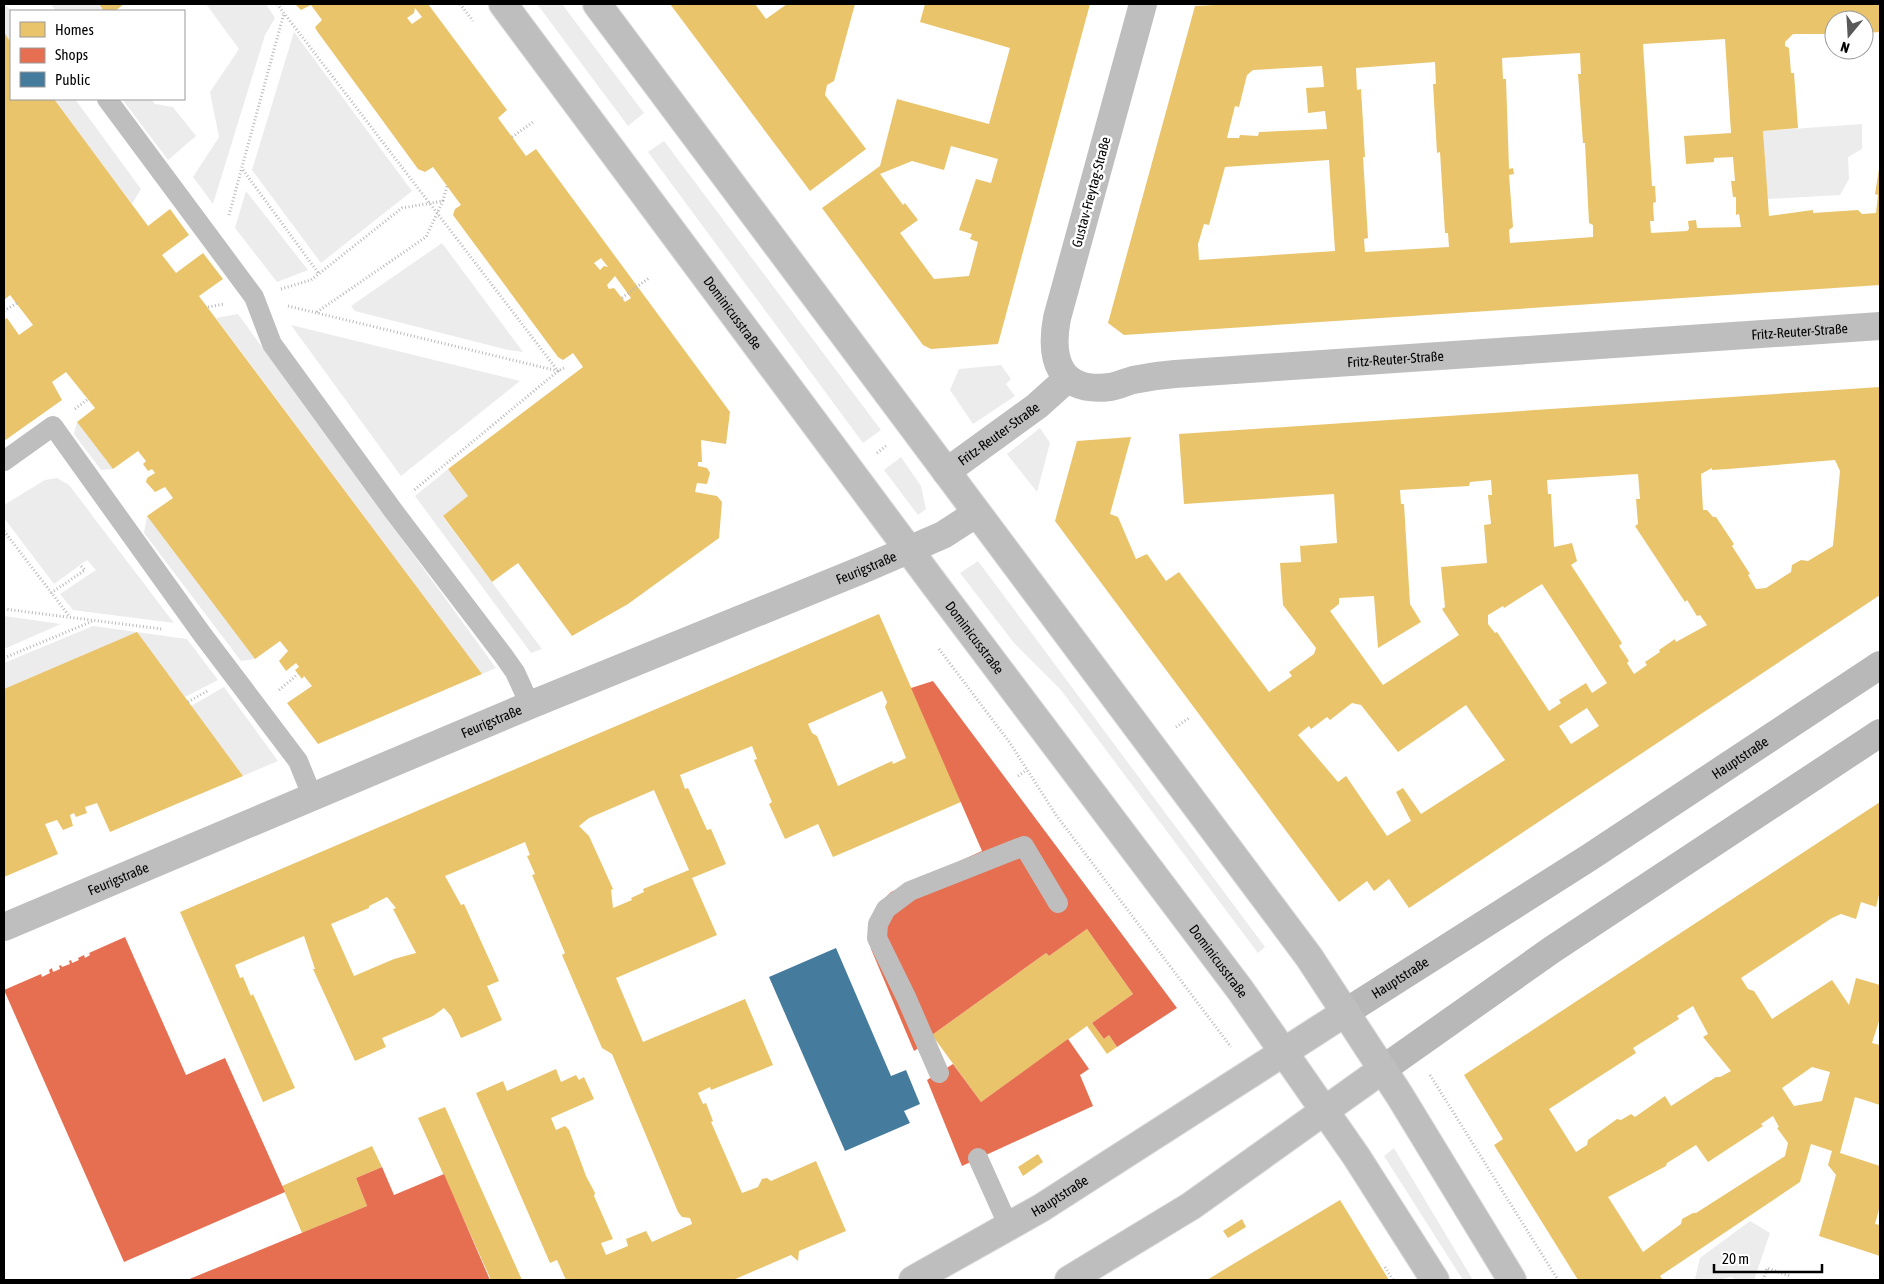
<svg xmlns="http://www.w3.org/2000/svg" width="1884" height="1284" font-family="'Asap Condensed',sans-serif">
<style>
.green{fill:#ececec}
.homes{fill:#e9c46a;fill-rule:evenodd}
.shops{fill:#e76f51}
.public{fill:#457b9d}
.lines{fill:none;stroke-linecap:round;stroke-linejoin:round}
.primary-casing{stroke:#dbdbdb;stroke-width:30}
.path{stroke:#b9b9b9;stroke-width:3;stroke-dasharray:1 2.5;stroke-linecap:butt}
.service{stroke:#bebebe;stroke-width:20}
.minor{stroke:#bebebe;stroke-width:28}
.secondary{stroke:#b8b8b8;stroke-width:28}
.primary{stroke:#bebebe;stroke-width:28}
.labels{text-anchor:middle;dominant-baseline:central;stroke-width:5;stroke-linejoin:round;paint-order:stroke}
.street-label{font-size:14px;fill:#000;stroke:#fff}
</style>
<rect width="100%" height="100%" fill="#fff"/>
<!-- green -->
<path class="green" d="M4,4l8,7 -1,32 -7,-11z
M51,4h48l5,7h-48z
M206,4h60l9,14 -10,17 -52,169 -20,-27 26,-40 -9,-45 29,-43z
M537,4h25l82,109 -16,13z
M294,32l118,159 -91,72 -69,-93z
M54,99h21l66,90 -9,15z
M122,99h29l4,5 18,3 23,29 -28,24z
M1862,124v25l-14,8 1,22 -9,16 -73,4 -4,-68z
M664,141l217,289 -18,13 -215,-291z
M246,191l62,79 -31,12 -42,-54z
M442,243l81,109 -15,-2 -153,-39 -4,-5z
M238,314l258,354 -14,6 -266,-356z
M291,325l229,56 -119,95z
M1001,365l10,14 -5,5 9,12 -42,28 -23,-34 9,-21z
M77,422l36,47 -12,1 -27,-36z
M1040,428l10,15 -13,49 -30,-38z
M901,457l20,29 5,23 -8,6 -34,-45z
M448,469l20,27 -25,21 99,132 -11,4 -116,-157z
M57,478l12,7 105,138 -101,-13 -13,-16 36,-24 -9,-10 -33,24 -50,-66v-13l41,-25z
M147,516l108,143 -14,2 -97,-128z
M978,561l287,386 -7,6 -197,-263 -47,-47 -54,-70z
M4,616l57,8 -57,25z
M93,626l94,13 31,41 -33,17 -49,-64 -132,56v-26z
M224,687l54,74 -35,15 -52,-70z
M1394,1148l79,132h-10l-79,-124z
M1750,1221l20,12 -16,47h-17l-6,-3 -13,3 -23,-1 5,-21z"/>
<!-- homes -->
<path class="homes" d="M99,4h25l-9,7h-11z
M295,4h133l79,106 -9,8 28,38 10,-7 194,263 -4,32 -25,-4 1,22h-4v4l9,2 3,5 -3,11 -10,-1 -2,9 22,4 5,6 -3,36 -91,66 -56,32 -54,-73 -26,19 -49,-66 25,-20 -20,-27 135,-102 -10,-14 -10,7 -5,-3 -105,-142 2,-6 6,-4 -28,-38 -8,5 -7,-3 -101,-138 -2,-4 7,-7 -11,-15 -10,5zM415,8l7,9 -10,7 -5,-6 7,-5zM601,258l7,9 -4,-1 -4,4 -6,-7zM615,276l16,22 -6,4 -11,-14 -5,1 -2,-4z
M670,4h85l11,15 21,-15h68l-21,77 -7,4 -2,10 41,54 -56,42z
M925,4h165l-92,340 -67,5 -8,-4 -101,-137 58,-42 17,-67 92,25 21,-76 -90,-26zM951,146l47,13 -7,24 -15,-4 -17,51 13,4 -2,5 8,3 -9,34 -35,3 -34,-46 18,-13 -13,-17 -2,2 -23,-31 32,-13 32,9z
M1234,4h646v28l-16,1v-13h-30v14h-41l-8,8v4l4,2 2,25h3l4,55 -35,3 6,85 44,-6v3l45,-3 4,4 14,-1 2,-18 -3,-1 5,-31v122l-756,50 -16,-12 87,-317zM1725,39l6,94 -47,3 2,28 28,-2v-4l19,-1 2,24h-4l2,16h3v18l3,-1 2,13 -44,1 -1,-8 -8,1 1,8 -2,2 -36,2 -1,-12h4l-1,-18 3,-1 -1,-16h-3l-9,-142zM1580,53l1,21h-3l5,69h2l4,80 4,2v12l-83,6 -1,-13 4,-3 -4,-52 5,-1 -1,-6 -4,1 -3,-90h-3l-1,-21zM1435,62l1,22h-3l4,69 3,-1 5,81h3l1,14 -84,5 -1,-13 4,-1 -5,-81h2l-4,-68 -4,1 -1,-22zM1322,66l2,21 -18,1 2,25 17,-2 2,18 -68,3 -1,4 -18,-1 -1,3h-12l8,-32 4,1 8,-32 6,-5zM1329,160l6,91 -136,9 -1,-16 6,-20 5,1 16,-58z
M4,32l7,11v56h43l94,127 22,-17 19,26 -27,20 14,18 27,-20 20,26 -24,17 283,378 -164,70 -31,-41 25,-17 -8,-10 -2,3 -7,-9 4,-3 -3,-4 -10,8 -7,-10 9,-10 -8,-10 -25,18 -108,-143 26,-18 -8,-11 -10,5 -9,-10 1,-4 8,-5 -3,-4 -4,2 -5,-7 3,-3 -8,-10 -25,18 -36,-47 18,-14 -29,-36 -14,10 10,18 -58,41v-121l3,-2 12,17 14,-10 -23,-30 -6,5z
M1880,387v208l-471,313 -20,-29 -15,12 -7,-10 -28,21 -284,-381 22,-80 54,-4 -21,77 8,3 18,42 11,-5 19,27 13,-9 90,120 23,-16 -3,-4 25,-18 2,-6 -33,-43 -3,-42 21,-1 -1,-16 37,-3 -3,-49 -150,10 -5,-70zM1835,460l5,11 -7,75 -25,15 -7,-1 -9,5 -1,7 -25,16 -10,1 -8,-14 2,-1 -18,-28 2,-2 -18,-27h-3l-6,-7h-4l-2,-36 11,-6v2l16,-1zM1638,474l2,25h-4l2,25 -3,2 50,76 2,-2 10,16 3,-1 7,10 -31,17 -1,-3 -16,11 1,2 -15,10 2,3 -13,9 -7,-11 2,-2 -10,-15 3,-3 -51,-78 6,-4 -5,-18 -18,4 -3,-53h-3l-1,-14zM1491,480l1,15h-4l3,29 -7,1 3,38 -46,4 4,40 -3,2 17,26 -76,50 -53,-74 9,-7v-6l35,-2 4,52 43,-26 -11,-18 -6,-100h-3l-1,-14 69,-4 1,-4zM1542,584l65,99 -15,10 -6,-10 -27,17 2,3 -12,8 -52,-79 -2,1 -7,-9v-9l15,-9 1,2zM1352,703l9,2 37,47 68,-47 39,55 -84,54 -18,-26 -7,4 15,29 -24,15 -41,-60 -8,6 -40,-47 11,-9 2,3 16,-12 3,3zM1587,708l12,18 -28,18 -12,-18z
M879,614l82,188 -128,55 -15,-33 -33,15 -16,-35 3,-2 -18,-42 3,-1 -5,-13 -72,29 5,14 3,-1 19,42 4,-1 15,35 -34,14 25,57 -101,43 27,64 102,-43 28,66 -62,25 -1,-3 -12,6 5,11 3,-1 7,18 -2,1 31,71 16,-6 4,-8 5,-1 4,3 45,-20 30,70 -47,20 -1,10 -7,-6 -58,25h-167l-9,-20 -7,3 -74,-170 27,-12 4,10 49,-22 5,13 15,-7 3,5 5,-3 10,22 -43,19 5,12 9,-4 4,4 17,46 9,17 -1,3 19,43 -12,4 5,12 22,-9 -2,-7 20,-8 6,11 40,-18 -2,-6 -8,-1 -4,-5 -66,-158 -10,-6 -40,-93 3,-2 -33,-78 3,-1 -8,-18 3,-1 -5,-13 -80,34 16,29 3,-1 35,77 -12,5 15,34 -22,10 -19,8 -10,-22 -7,-8 -11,8 -51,22 4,9 -31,14 -42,-92h2l-11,-33 -69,29 5,13 3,-1 8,19 2,-2 42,94 -32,14 -83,-190zM882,691l5,11 -2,5 21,51 -13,6 -1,-3 -54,25 -21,-50 -5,-3 -4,-9zM654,790l35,80 -46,19 1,3 -13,6 1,2 -19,8 -2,-18 2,-1 -24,-53 -10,-10 10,-8zM387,897l9,11 -3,1 23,44 -22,6 -40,17 -23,-52 38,-16v-2z
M137,632l106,144 -133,56 -13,-29 -12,4 2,6 -11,4 -2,-4 -4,2 3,11 -10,4 -6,-10 -12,4 13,30 -54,23v-188z
M1880,802v89l-4,16 -15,-5 -5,17 -15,-5 -9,4 -91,60 7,11 6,2 18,28 60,-39 17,25 7,-27 24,7v33l-8,25 8,2v60l-25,-8 -15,56 40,13v40l-5,18 5,1v31l-61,-20 17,-61 -8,-10 4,-14 -21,-7 -11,38 -140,94 3,4h-85l-84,-135 9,-6 -39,-64zM1693,1006l15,28 -5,3 28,34 -11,6h-4l-45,29 -6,-10 -30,21 -4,-3 -10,6 -4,-1 -29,21 -1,5 -11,7 -27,-43 87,-56 -3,-5 46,-29 -2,-3zM1812,1067l18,5 -8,29 -28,5 -12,-18zM1773,1116l6,11 -2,1 11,15 -3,13 -89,57h-3l-11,6 -1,5 -38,28 -35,-55 58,-31 1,-3 29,-18 12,17 55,-36 -2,-2z
M1087,929l46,65 -41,29 12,16 5,-4 8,12 -10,7 -20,-28 -106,76 -49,-67 114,-82 3,3z
M445,1107l30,68 47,105h-31l-73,-162z
M372,1146l10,21 -26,11 11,28 -65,27 -20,-47z
M1038,1154l5,8 -20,14 -5,-9z
M1340,1200l49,80h-182l18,-11z
M1242,1219l4,8 -18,11 -5,-7z"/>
<!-- shops -->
<path class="shops" d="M933,681l244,327 -60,39 -8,-12 -5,4 -12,-16 41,-29 -46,-65 -38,27 -3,-3 -114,82 2,3 -20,13 -43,-102 -1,-11 13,-38 8,-8 91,-41 -71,-163z
M125,937l61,138 39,-17 60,134 -161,70 -120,-272 37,-16 1,3 8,-4 -1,-3 3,-2 1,4 7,-3 -1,-3 2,-1 1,2 8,-3 -1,-3 2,-1 1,3 7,-3 -1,-2 6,-3 1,3 5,-3 -1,-2z
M1068,1039l21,30 -9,6 13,31 -131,60 -35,-86 26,-16 28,38z
M382,1167l12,28 50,-21 46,106h-303l180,-74 -11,-28z"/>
<!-- public -->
<path class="public" d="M836,948l55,128 15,-6 14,34 -16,7 6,12 -65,28 -76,-174z"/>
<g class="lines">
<!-- primary casing -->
<g class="primary-casing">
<g id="primary">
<path id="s5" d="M503,4l432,581 306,406 115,165 79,124"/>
<path d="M597,4l712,953 91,139 112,184"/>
<path id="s6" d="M913,1280l128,-72 305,-196"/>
<path d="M1069,1280l122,-74 192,-137"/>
</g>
</g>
<!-- path -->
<path class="path" d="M277,4l281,367 -145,120
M460,4l13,17
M512,137l21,-15
M243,170l76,104
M229,215l55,-202
M281,289l30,-9 91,-72 41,-7 4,-15
M622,298l27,-20
M288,306l270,65 6,-3
M208,307l16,-3
M4,311l13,-8
M317,312l109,-75 17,-36
M75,409l13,-10
M877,453l10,-8
M4,531l66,86
M51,593l34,-23 -5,-5
M4,609l158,20
M939,649l71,94 46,72 175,232
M4,658l89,-37
M279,690l19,-16
M188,702l21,-12
M1176,727l13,-9
M1018,776l9,-6
M1430,1075l128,205
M1385,1267l8,13
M1763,1280l4,-12 23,8"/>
<!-- service -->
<path class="service" d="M107,99l147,198 18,47 120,165 111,146 12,17 15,33
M4,461l49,-35 149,208 96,127 15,37
M939,1073l-33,-76 -29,-59 1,-14 8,-15 24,-18 114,-45 34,57
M978,1158l31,69"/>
<!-- minor -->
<g class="minor">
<path id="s1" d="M1143,4l-86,314c-8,43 3,75 53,69 8,-1 15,-5 23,-7 14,-3 28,-5 42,-6l705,-48"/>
<path id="s2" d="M946,472l91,-66 30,-27"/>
<path id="s3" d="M4,927l526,-222 334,-136 79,-34 34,-22"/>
</g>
<!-- secondary -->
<g class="secondary">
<path id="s4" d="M1346,1012l244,-155 290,-192"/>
<path d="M1383,1069l170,-120 327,-216"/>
</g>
<!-- primary -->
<use href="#primary" class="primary"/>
</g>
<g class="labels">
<!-- street labels -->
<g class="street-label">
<text transform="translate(1091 192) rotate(-75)">Gustav-Freytag-Straße</text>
<text stroke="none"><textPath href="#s5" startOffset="385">Dominicusstraße</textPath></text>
<text stroke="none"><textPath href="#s1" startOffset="1126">Fritz-Reuter-Straße</textPath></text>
<text stroke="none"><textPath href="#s1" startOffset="721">Fritz-Reuter-Straße</textPath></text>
<text stroke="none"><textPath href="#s2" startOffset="65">Fritz-Reuter-Straße</textPath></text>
<text stroke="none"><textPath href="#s3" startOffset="934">Feurigstraße</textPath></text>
<text stroke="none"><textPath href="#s5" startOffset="790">Dominicusstraße</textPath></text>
<text stroke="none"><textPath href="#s3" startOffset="529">Feurigstraße</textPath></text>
<text stroke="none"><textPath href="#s4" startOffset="469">Hauptstraße</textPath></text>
<text stroke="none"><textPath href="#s3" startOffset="124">Feurigstraße</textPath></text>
<text stroke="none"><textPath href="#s5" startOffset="1195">Dominicusstraße</textPath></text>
<text stroke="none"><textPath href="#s4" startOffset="64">Hauptstraße</textPath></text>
<text stroke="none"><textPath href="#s6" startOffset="169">Hauptstraße</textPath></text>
</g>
</g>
<!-- border -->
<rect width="1884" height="1284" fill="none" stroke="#000000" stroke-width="10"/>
<!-- legend -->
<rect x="10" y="10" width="175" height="90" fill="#ffffff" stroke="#999999"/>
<rect x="20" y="22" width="25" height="15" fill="#e9c46a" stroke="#999999"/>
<text x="55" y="35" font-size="15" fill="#000000">Homes</text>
<rect x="20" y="48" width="25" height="15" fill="#e76f51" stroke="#999999"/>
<text x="55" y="60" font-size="15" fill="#000000">Shops</text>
<rect x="20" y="72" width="25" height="15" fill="#457b9d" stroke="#999999"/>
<text x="55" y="85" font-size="15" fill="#000000">Public</text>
<!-- north arrow -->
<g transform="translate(1849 35) rotate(198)"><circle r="24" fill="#ffffff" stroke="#999999"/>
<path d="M0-4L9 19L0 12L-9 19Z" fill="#595959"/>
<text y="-8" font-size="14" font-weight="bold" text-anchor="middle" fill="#000000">N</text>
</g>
<!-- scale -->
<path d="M1714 1264v8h108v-8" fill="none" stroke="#000000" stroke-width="2.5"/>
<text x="1722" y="1264" font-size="15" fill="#000000" stroke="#ffffff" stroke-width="4" paint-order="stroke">20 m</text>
</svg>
